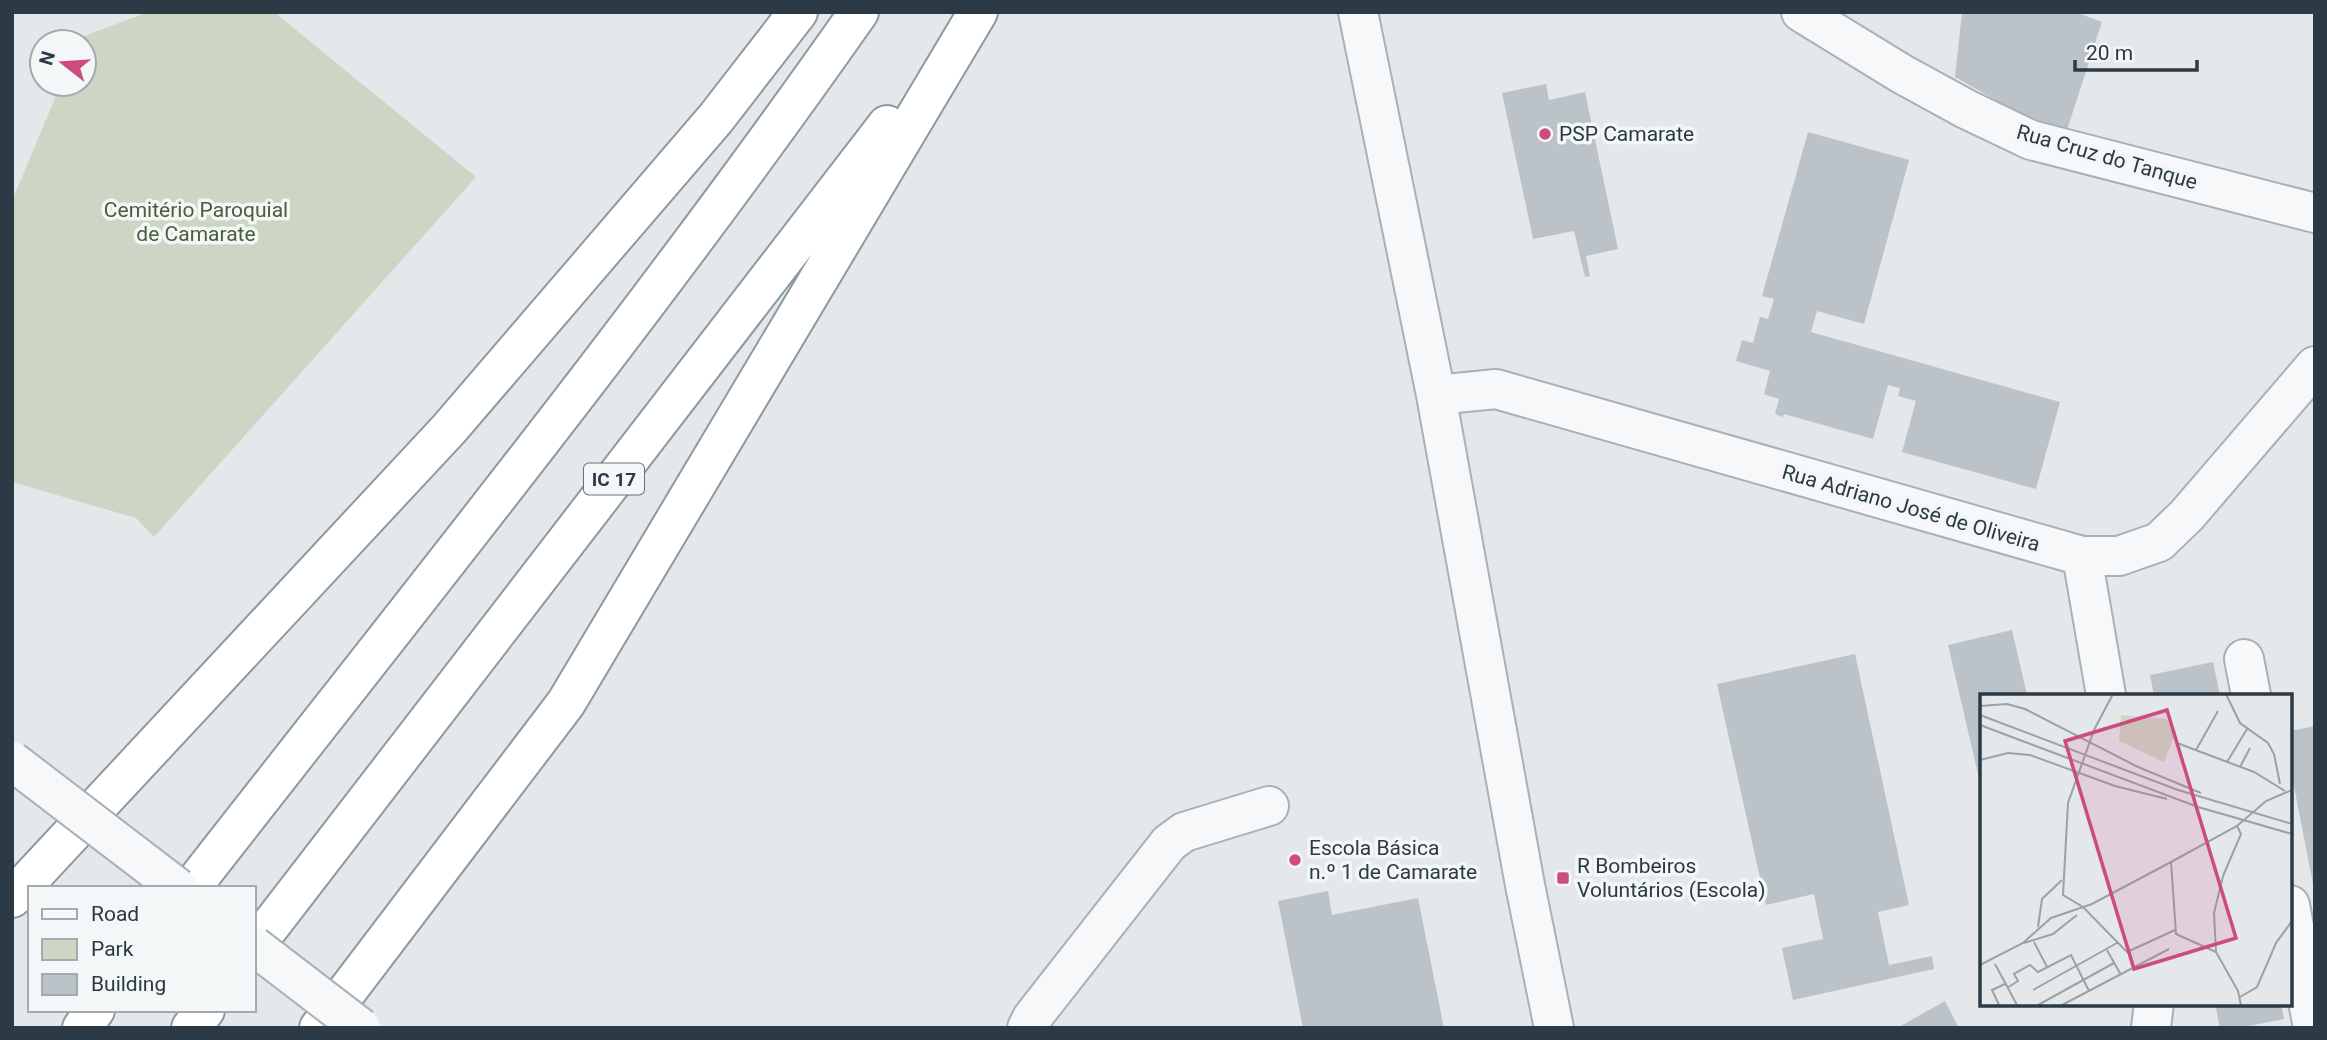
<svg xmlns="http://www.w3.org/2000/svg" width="2327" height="1040" font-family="Roboto,sans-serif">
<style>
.green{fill:#cdd5c5}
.building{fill:#bbc3c9}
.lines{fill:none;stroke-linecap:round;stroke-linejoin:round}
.minor-casing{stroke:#a9b0b6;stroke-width:42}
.highway-casing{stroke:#8b9aa2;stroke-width:42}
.minor{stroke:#f6f8f9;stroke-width:38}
.highway{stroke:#fff;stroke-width:38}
.minor-bridge-casing{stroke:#a9b0b6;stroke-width:42;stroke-linecap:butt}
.minor-bridge{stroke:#f6f8f9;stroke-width:38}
.poi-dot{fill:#cd4c7e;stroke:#f3f7f8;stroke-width:2.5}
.labels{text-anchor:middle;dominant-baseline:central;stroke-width:7;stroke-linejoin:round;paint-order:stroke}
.shield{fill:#f3f7f8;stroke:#67737a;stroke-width:2}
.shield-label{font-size:19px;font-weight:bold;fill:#2b3a44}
.poi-label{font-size:21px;fill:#2b3a44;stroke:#f3f7f8;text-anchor:start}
.street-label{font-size:21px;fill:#2b3a44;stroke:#f3f7f8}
.park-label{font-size:21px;fill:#495f39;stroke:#f3f7f8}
.inset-road{fill:none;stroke:#9aa2a8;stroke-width:2}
.view{fill:#cd4c7e;fill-opacity:0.15;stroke:#cd4c7e;stroke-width:3.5}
.inset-edge{fill:none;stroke:#2b3a44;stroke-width:3.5}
</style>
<rect width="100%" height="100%" fill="#e4e8eb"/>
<!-- green -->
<path class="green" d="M148,12h126l202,165 -322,360 -18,-19 -124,-36v-281l49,-117h23v-42h-5l3,-5z"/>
<!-- building -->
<path class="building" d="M1962,12h113l27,10 -35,108 -29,-6 -83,-47z
M1546,84l3,16 36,-8 33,157 -32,7 4,20 -5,1 -11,-46 -41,8 -31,-146z
M1808,132l101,28 -45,164 -47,-13 -6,21 249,70 -24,87 -134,-37 14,-51 -18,-5 2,-8 -12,-3 -15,54 -89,-25 -1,3 -8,-3 4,-15 -15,-5 6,-23 -34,-10 6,-21 11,3 7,-26 8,2 6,-20 -12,-3z
M2012,630l15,65h-45l-1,92 -33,-142z
M1855,654l54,251 -31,7 11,53 43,-9 2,13 -141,31 -11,-52 41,-9 -9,-45 -48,11 -49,-221z
M2213,662l7,33h-66l-4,-20z
M2315,726v158h-2l-23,-118v-35z
M1328,891l4,24 86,-17 26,130h-141l-25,-127z
M1945,1001l14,27h-62z
M2215,1003h66l3,16 -45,9h-19z"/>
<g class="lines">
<!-- minor casing -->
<g class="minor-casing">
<path id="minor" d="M1358,12l78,383 89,490 29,143
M1801,12l101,62 64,35 65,31 284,73
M1436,395l60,-6 586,167h37l40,-14 28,-27 128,-149
M2082,556l24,139
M2244,659l7,36
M2290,905l23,123
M1027,1028l5,-10 137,-175 15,-11 85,-26
M2151,1028l3,-25"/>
</g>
<!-- highway casing -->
<g class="highway-casing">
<path id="highway" d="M191,888c226,-290 457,-575 668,-876
M12,898l437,-469 267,-311 82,-106
M254,947l633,-822
M82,1028l13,-18
M191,1028l14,-18
M319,1028l247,-325 412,-691"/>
</g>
<!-- minor -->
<use href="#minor" class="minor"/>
<!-- highway -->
<use href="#highway" class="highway"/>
<!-- minor-bridge casing -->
<g class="minor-bridge-casing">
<path id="minor-bridge" d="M12,761l166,127
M254,946l107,82"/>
</g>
<!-- minor-bridge -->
<use href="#minor-bridge" class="minor-bridge"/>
</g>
<!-- markers -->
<g class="poi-dot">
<circle cx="1545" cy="134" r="7"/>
<circle cx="1295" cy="860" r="7"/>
<rect x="1556" y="871" width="14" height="14" rx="3.5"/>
</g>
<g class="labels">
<!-- shield labels -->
<rect class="shield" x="584" y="463.5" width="60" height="31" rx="5"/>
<g class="shield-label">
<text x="614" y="479">IC 17</text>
</g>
<!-- poi labels -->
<g class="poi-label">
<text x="1559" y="134">PSP Camarate</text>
<text x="1309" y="848">Escola Básica<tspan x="1309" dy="24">n.º 1 de Camarate</tspan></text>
<text x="1577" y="866">R Bombeiros<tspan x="1577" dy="24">Voluntários (Escola)</tspan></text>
</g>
<!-- street labels -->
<g class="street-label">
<text transform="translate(2107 157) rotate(16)">Rua Cruz do Tanque</text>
<text transform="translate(1911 508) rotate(16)">Rua Adriano José de Oliveira</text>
</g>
<!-- park labels -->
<g class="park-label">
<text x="196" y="210">Cemitério Paroquial<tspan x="196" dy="24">de Camarate</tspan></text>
</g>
</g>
<!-- overview -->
<g transform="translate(1980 694)">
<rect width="312" height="312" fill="#e4e8eb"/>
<path d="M141,21l45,4 10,13 -12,30 -45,-21z" fill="#cdd5c5"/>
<path class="inset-road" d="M133,0l-19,36 -26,73 -5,92 20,12 44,45 48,-22M246,0l14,29 28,20 6,11 6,30M0,12l27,-2 18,5 113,58 63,26M0,21l198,75 114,34M0,31l218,82 94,27M197,49l77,29 31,19M216,56l22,-39M0,66l28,-7 22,2 85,31 52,13M247,68l20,-33M260,73l10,-19M257,132l4,8 -18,42 -9,37 2,39 22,39 3,14M191,168l5,72 40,18M58,233l4,-28 20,-19M54,248l13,25M44,249l29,-9 24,-19M127,256l14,25M15,270l22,41M0,271l43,-22 28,-25 41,-14 79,-42 66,-36 29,-25 26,-11M27,294l11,-7 -4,-7 16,-9 8,7 33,-17 18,36M53,296l84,-47M260,303l17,-10 19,-44 16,-22M19,311l-7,-15 13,-6M58,311l76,-42M82,311l107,-56"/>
<path class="view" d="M187,16l69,228 -102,31 -69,-228z"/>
<rect width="312" height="312" class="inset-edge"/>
</g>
<!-- border -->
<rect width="2327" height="1040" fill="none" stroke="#2b3a44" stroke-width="28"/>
<!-- legend -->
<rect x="28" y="886" width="228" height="126" fill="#f3f7f8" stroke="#a3abb0" stroke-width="2"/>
<rect x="42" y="909" width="35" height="10" fill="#f6f8f9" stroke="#a3abb0" stroke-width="2"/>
<text x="91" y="921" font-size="21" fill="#2b3a44">Road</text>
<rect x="42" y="939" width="35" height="21" fill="#cdd5c5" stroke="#a3abb0" stroke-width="2"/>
<text x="91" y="956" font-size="21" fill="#2b3a44">Park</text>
<rect x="42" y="974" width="35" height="21" fill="#bbc3c9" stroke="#a3abb0" stroke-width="2"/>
<text x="91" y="991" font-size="21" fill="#2b3a44">Building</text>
<!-- north arrow -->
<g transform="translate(63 63) rotate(287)"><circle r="33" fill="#f3f7f8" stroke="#a3abb0" stroke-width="2"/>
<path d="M0-5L12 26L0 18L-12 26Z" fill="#cd4c7e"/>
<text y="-10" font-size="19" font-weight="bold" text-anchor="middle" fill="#2b3a44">N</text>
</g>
<!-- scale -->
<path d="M2075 60v10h122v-10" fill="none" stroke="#2b3a44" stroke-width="3.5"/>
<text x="2086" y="60" font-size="21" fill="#2b3a44" stroke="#f3f7f8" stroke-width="5" paint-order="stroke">20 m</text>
</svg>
